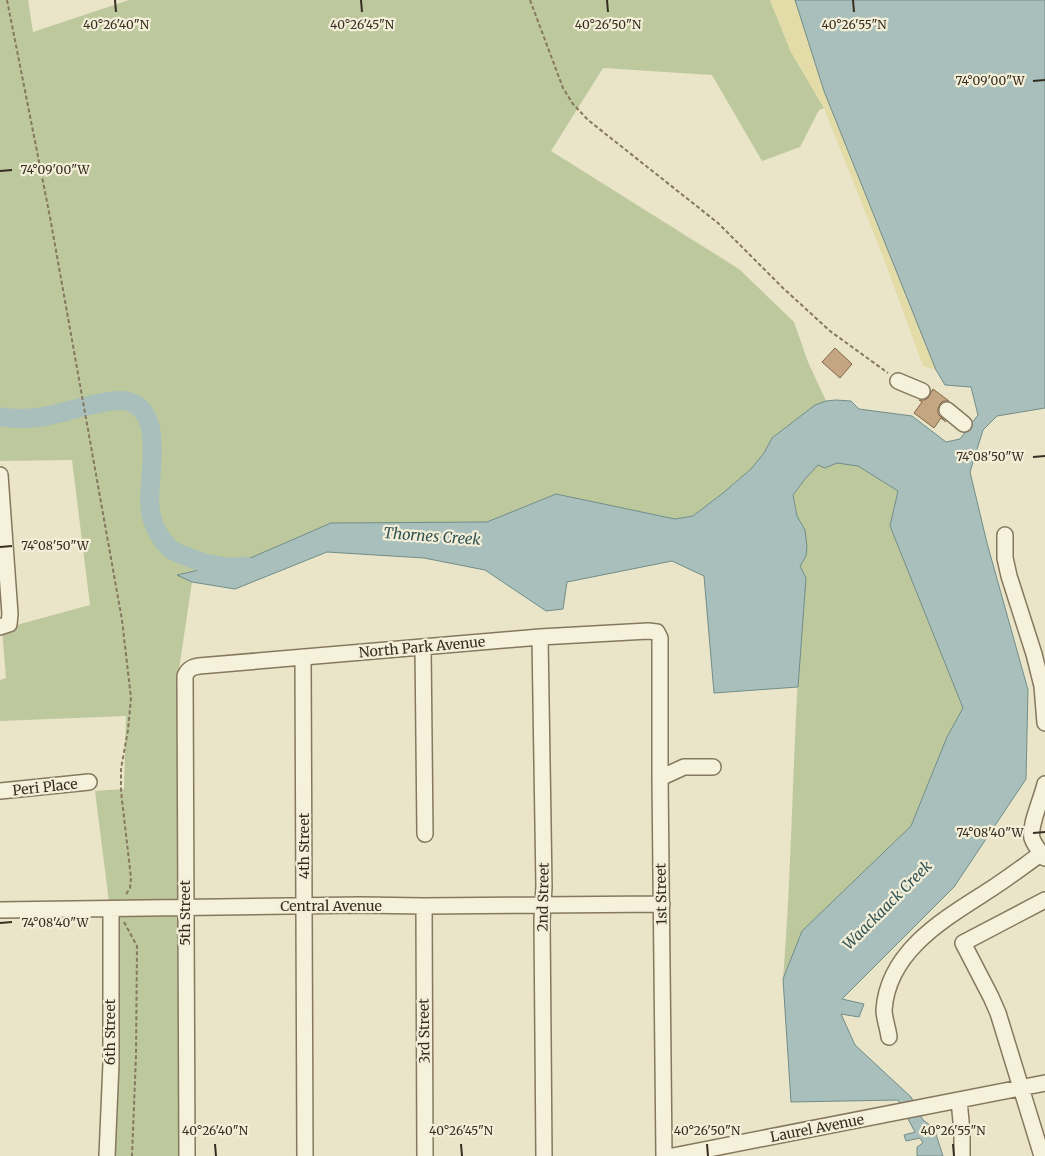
<svg xmlns="http://www.w3.org/2000/svg" width="1045" height="1156" font-family="Merriweather,serif">
<style>
.green{fill:#bdc89d}
.sand{fill:#e3dba8}
.water{fill:#a9bfbb;stroke:#708d89}
.lines{fill:none;stroke-linecap:round;stroke-linejoin:round}
.river{stroke:#a9bfbb;stroke-width:19}
.building{fill:#c5a682;stroke:#816647}
.minor-casing{stroke:#85785f;stroke-width:18}
.path{stroke:#85785f;stroke-width:2;stroke-dasharray:4 2.5;stroke-linecap:butt}
.minor{stroke:#f6f1db;stroke-width:15}
.ticks{fill:none;stroke:#372e21;stroke-width:2}
.labels{text-anchor:middle;dominant-baseline:central;stroke-width:4.5;stroke-linejoin:round;paint-order:stroke}
.street-label{font-size:14px;fill:#372e21;stroke:#f2eed7}
.water-label{font-size:15px;font-style:italic;fill:#325355;stroke:#f2eed7}
.ticks-label{font-size:12px;text-anchor:middle;fill:#372e21;stroke:#f2eed7;stroke-width:4.5;stroke-linejoin:round;paint-order:stroke}
</style>
<rect width="100%" height="100%" fill="#eae4c8"/>
<!-- green -->
<path class="green" d="M0,0h28l5,32 96,-32h641l21,52 33,56 -5,2 -19,37 -38,14 -50,-86 -109,-7 -52,83 188,118 55,53 14,40 18,39 -11,4 -43,33 -8,15 -13,16 -28,24 -30,23 -18,3 -119,-25 -69,28 -156,1 -83,36 -70,16 14,7 -14,94 9,480h-87l10,-246 -15,-119 29,-2 2,-73 -126,5v-41l6,-2 -4,-49 88,-24 -18,-145 -72,1z
M837,463l21,3 40,25 -8,35 73,182 -16,29 -36,89 -109,105 -19,48c11,-134 9,-268 23,-401l-6,-12 6,-10 -1,-26 -8,-14 -4,-21 12,-16 13,-14 7,3z"/>
<!-- sand -->
<path class="sand" d="M770,0h25l29,91 112,279 -13,-4 -39,-107 -60,-151 -33,-56z"/>
<!-- water -->
<path class="water" d="M795,0h250v408l-48,8 -14,14 -13,42 17,71 41,147 -2,89 -72,108 -112,112 22,5 -5,13 -18,-3 14,31 56,52 12,23 11,8 9,28h-26v-9l6,-4 -3,-5 -14,3 -2,-6 11,-3 -17,-32 -107,2 -8,-123 19,-48 109,-105 36,-89 16,-29 -73,-182 8,-35 -40,-25 -21,-3 -12,5 -7,-3 -13,14 -12,16 4,21 8,14 2,17 -1,9 -6,10 6,12 -8,109 -84,6 -10,-117 -32,-15 -105,21 -4,27 -17,2 -61,-41 -61,-12 -97,-6 -92,37 -43,-7 -15,-7 71,-16 83,-36 156,-1 69,-28 119,25 18,-3 30,-23 28,-24 13,-16 8,-15 43,-33 11,-4 10,-1 15,1 8,8 53,7 34,26 14,-3 18,-24 -7,-28 -26,-2 -9,-15 -112,-279z"/>
<g class="lines">
<!-- river -->
<path class="river" d="M0,417c14,2 27,2 41,0 21,-3 68,-20 86,-16 40,10 20,78 23,106 1,15 10,34 22,43 5,4 15,6 21,9 15,6 37,10 52,7"/>
</g>
<!-- building -->
<path class="building" d="M835,348l17,16 -12,14 -18,-16z
M933,389l16,12h-6l-3,3 -2,5v5l8,8 -5,-4 -7,10 -20,-15 8,-11 -3,-2h5l4,-2z"/>
<g class="lines">
<!-- minor casing -->
<g class="minor-casing">
<path id="minor" d="M898,381l24,10
M947,410l17,14
M0,475l10,139 -1,10 -9,3
M1005,535v23l4,18 25,78 8,32 3,37
M540,637l4,250 -2,33 2,236
M423,647l2,187
M303,657l2,499
M660,778l24,-11h29
M1045,784c-3,14 -16,42 -13,54 2,7 9,15 13,20
M0,791l89,-9
M424,906l1,250
M0,910l360,-5 64,1 238,-2
M889,1037c-1,-9 -5,-19 -5,-27 4,-60 62,-92 107,-121 17,-11 34,-24 51,-36
M959,1100l3,32v24
M107,1156l4,-93v-154
M187,1156l-2,-480c3,-7 7,-9 14,-10l341,-29 108,-6 9,1 3,6v140l4,378
M673,1156l372,-73
M1042,1156l-44,-143 -7,-16 -28,-54 82,-43"/>
</g>
<!-- path -->
<path class="path" d="M7,0l43,217 72,403 9,78 -3,32 -7,39v22l10,87 -1,10 -5,8
M530,0l33,88 10,16 15,16 130,103 65,65 47,43 58,42
M124,922l13,24 -1,109 -4,101"/>
<!-- minor -->
<use href="#minor" class="minor"/>
</g>
<!-- ticks -->
<path class="ticks" d="M115,0l1,12M361,0l1,12M607,0l1,12M853,0l1,12M1033,81l12,-1M0,171l12,-1M1033,457l12,-1M0,547l12,-1M1033,833l12,-1M0,923l12,-1M215,1144l1,12M461,1144l1,12M707,1144l1,12M953,1144l1,12"/>
<g class="labels">
<!-- street labels -->
<g class="street-label">
<text transform="translate(422 647) rotate(-5)">North Park Avenue</text>
<text transform="translate(45 787) rotate(-6)">Peri Place</text>
<text transform="translate(304 846) rotate(-90)">4th Street</text>
<text transform="translate(661 894) rotate(-91)">1st Street</text>
<text transform="translate(543 897) rotate(-89)">2nd Street</text>
<text x="331" y="906">Central Avenue</text>
<text transform="translate(185 913) rotate(-90)">5th Street</text>
<text transform="translate(424 1031) rotate(-91)">3rd Street</text>
<text transform="translate(110 1032) rotate(-90)">6th Street</text>
<text transform="translate(817 1128) rotate(-11)">Laurel Avenue</text>
</g>
<!-- water labels -->
<g class="water-label">
<text transform="translate(432 536) rotate(4)">Thornes Creek</text>
<text transform="translate(887 905) rotate(-45)">Waackaack Creek</text>
</g>
</g>
<g class="ticks-label">
<text x="116" y="29">40°26'40"N</text>
<text x="362" y="29">40°26'45"N</text>
<text x="608" y="29">40°26'50"N</text>
<text x="854" y="29">40°26'55"N</text>
<text x="990" y="85">74°09'00"W</text>
<text x="55" y="174">74°09'00"W</text>
<text x="990" y="461">74°08'50"W</text>
<text x="55" y="550">74°08'50"W</text>
<text x="990" y="837">74°08'40"W</text>
<text x="55" y="927">74°08'40"W</text>
<text x="215" y="1135">40°26'40"N</text>
<text x="461" y="1135">40°26'45"N</text>
<text x="707" y="1135">40°26'50"N</text>
<text x="953" y="1135">40°26'55"N</text>
</g>
</svg>
